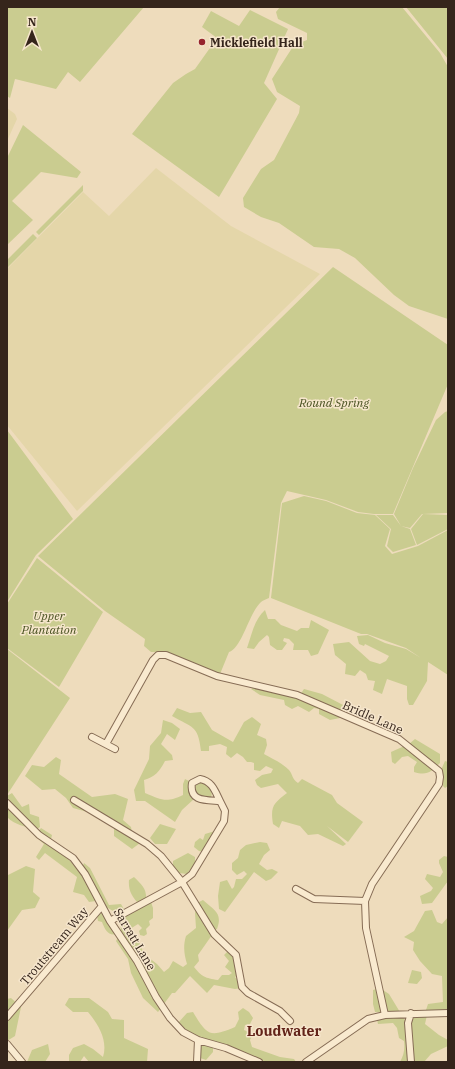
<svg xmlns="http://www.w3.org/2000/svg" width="455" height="1069" font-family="'IBM Plex Serif',serif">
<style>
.farmland{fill:#e4d6a9}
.green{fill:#cacc90}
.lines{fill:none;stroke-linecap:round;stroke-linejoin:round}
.minor-casing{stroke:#866c55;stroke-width:8}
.minor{stroke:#f9eacf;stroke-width:6}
.poi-dot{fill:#96242d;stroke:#f6e6cc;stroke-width:1.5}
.labels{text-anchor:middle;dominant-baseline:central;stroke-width:3;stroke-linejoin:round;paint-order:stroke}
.poi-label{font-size:12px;font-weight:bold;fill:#35251b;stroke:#f6e6cc;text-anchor:start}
.park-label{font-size:12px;font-style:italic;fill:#495221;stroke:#f6e6cc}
.street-label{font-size:12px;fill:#35251b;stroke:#f6e6cc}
.quarter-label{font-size:14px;font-weight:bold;fill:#622319;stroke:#f6e6cc}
</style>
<rect width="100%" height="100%" fill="#eedcbc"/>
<!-- farmland -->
<path class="farmland" d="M7,108l8,6 2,5 -10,22z
M156,168l75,58 89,48 -243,237 -70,-86v-156l76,-77 26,24z"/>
<!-- green -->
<path class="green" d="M7,7h137l-64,75 -12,-10 -12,17 -41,-10 -5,19 -3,-2z
M280,7h122l38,46 8,14v252l-39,-13 -15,-11 -39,-37 -16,-9 -25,-2 -35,-24 -18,-6 -17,-10 -1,-9 18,-29 13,-9 25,-47 1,-7 -23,-14 -5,-13 22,-34 13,-5v-7l-29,-14 -2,-7z
M406,7h42v52z
M250,10l38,19 -24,54 13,16 -58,98 -87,-63 41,-51 13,-9 9,-5 22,-31 -15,-11 9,-16 28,15z
M23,125l58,47 -4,6 -36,-6 -29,29 21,19 -26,25v-87z
M83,185v6l-44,44 -3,-3z
M33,234l4,4 -30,30v-8z
M333,267l115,78v39l-55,130h-19l-16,-2 -32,-12 -39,-9 -6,12 -12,95c-2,1 -6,2 -8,4 -12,11 -19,46 -32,50l-9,22 -32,-7 -6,-9 -8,-3 -4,3 -9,-1 -4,-5h-6l-7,-6 1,-7 -40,-28 -67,-55z
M448,411v102l-26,1 -12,14 -9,-2 -7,-12 19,-46 23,-48 9,-8z
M7,430l66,89 -37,36 -29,47z
M304,496l22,5 31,12 18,2 15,14 -5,17 7,8 26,-8 30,-16v145l-20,-13 -1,19 -14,24h-4l-2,-6v-13l-20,-7 -5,15 -9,-4 2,-9 -7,-1 -2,-6 -6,-4 -5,6 -10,-2 1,-10 -11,-9 -2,-11 16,-2 21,19 10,3 6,-3 3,-5 -24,-12 -1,2 -5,-2 -2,-8 11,-1 17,8 21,6 15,9 -15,-10 -39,-14h-6l-90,-36 11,-95z
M423,514l25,1v14l-31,16 -6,-16z
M376,515h17l8,11 9,3 6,16 -23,7 -6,-6 4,-17z
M37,558l66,54 -44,75 -52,-39v-44z
M265,610l3,9h7l6,6 16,6 4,-3h8l2,-8 18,10 -11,24 -7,2 -3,-6h-15l1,-6 -5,-5 -5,-1 -1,3 4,2 -5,7h-5l-7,-5 -1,-8 -2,-2 -8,7 -5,7 -7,-1c5,-14 7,-28 18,-38z
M7,649l63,49 -63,97z
M260,684l38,14 6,-9 18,5 23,12 -5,12 -10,2 -11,-6v-5l-5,-1 -5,4 -11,-6 -6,3 -7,-4 -1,-5 -24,-5 -9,-6z
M177,708l13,5 11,-1 11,18 21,12 11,-20 8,-5 9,7 -4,11 9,4 1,6 -3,9c9,5 18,9 25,16 4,5 3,9 9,13l4,-4 30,16 5,8 26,19 -15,20 -21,-16 19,18 -3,2 -25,-12 -10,1 -8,-9 -18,-5 -3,7 -6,-4c-3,-18 1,-21 14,-31l-9,-9 -17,4 -4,-3 -2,-5 7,-5 9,-2 2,-4 -7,-3 -6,5 -6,-1v-7l-3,-1h-4l-4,-5 -6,-4 -6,5 -5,-4 1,-7 -7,-3 -11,2v5h-8c-3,-27 -9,-23 -29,-35z
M163,720l9,3 8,6 -5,11 -8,-6 -6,10 11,11 1,5 -8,1c-5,10 -10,16 -21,19l1,13c17,7 21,10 38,2v-11l2,-5 6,3 1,8 -2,5 4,4 -12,11 -7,12 -30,-21h-9l-2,-11 15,-31 1,-13 11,-13z
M415,739l25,15v9c-9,9 -13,13 -26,9v-5l3,-5 -9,-6 -6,1 -7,7 -3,-2 -1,-10 18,-8z
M56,757l5,3 -2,14 33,23 23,-3 13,5 -5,21 8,7 2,11 7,5 -8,6 -18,-13v-9l-23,-14 -18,-5 -7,-10 -11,-9 -13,1 -17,-14 7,-11 12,2z
M445,761l3,1v24l-3,2 -2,-2 -2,-16z
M202,782c5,2 12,9 9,15l-13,-1 -4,-5 2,-8z
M12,793l10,14 7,-3 1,10 9,3 1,10 -4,3c-6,-2 -27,-7 -29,-14 -2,-6 0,-15 0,-20z
M160,824l16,5 -9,15h-12l-5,-6z
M41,828l11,7 -2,9 16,12 14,17 4,-10 6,5 19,37 12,-1 4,7 -10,5 -2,-5 -17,-10 -7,1 -5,-7 -11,-3 4,-15 -32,-24 -6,7 -3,-3 8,-13 -9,-8z
M215,831l-10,21 -6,-1 -5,-4 1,-5 5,-4 3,2 2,-6z
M260,842l7,1 3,7 -6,5 -5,9 8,6 5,-1 6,3 -7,7 -5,2 -12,-9 -29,40 -6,-3 -1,-13 2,-14 7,-2 5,9 2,-2 2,-8h6l5,-5 -3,-3 -7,4 -5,-5v-7l6,-5 2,-8 6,-5z
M188,853l7,4v6l-8,11 -8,-1 -6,-7v-5z
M444,856l4,1v24l-16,22 -10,1 -2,-8 11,-5 2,-3 -8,-9 2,-5 13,3 3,-5 -4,-9v-3z
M26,866l9,3 -2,23 7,6 -5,10 -13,2 -15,21v-54l1,-2z
M134,877c8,8 13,12 12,23l-7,4c-7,-7 -11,-14 -10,-24z
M203,900c11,10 20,13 14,29l-7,2 2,4 -14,20 1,6 -5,6c8,10 11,11 24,13l4,-5h7l3,-2 -7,-6 4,-6 -5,-6 5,-5 5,6 4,19 -3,2 5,6 1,5 -6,1 -21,-4 -7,8 -17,-17 -15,17h-3l-14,19 -15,-14 -12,-25 -3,-14 -12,-18 5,-9 -1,-13 31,-17 2,6v10l-4,3 1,4 -4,4 1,5 -3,2 -4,-1 -1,-4 3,-3 -4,-4 -8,5 -1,6 5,6 5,1 5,12 13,10 7,8 5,-4 4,-7 10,6 4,-3c-3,-10 -4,-18 -1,-28l10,-8 -1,-15 2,-10z
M432,910l5,12 5,2 6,-7v98l-19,-1 -3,-4 2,-6 15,-2 -1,-26 -10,-2 -12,-13 -7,-11 1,-8 -10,-5 10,-6 11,-20z
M101,913l4,1 12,20c-9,2 -12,-4 -15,-12l-4,-1 -1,-5z
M412,970l9,2 1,6 -5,6 -9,-1z
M380,988l9,6 17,28h5l4,-7h12l-2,9 14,11 9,5v6l-17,8 -7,8h-24c4,-7 5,-13 4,-21l-5,-3 -2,-10 -4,-5 -15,1 -1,-4 10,-8h-12l-2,-8v-14z
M11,998l10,9 -6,29 -8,5v-42z
M69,998h20l19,14 4,7 12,1v18l24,11 -1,13h-58l-5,-6 -4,6h-11v-7l4,-7 11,-4 9,5 10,8c5,-16 -4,-32 -15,-45h-15l-8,-7z
M243,1008l6,4 4,6 -3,6 -5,1 -1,5 9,4 -3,6 2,7 28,10 14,2 2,3h-39l-44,-18v8l-7,8 -6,-2v-14l-3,-1 -19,-20 9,-10 6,-1c14,23 16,26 42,15l4,-8 -1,-7z
M48,1044l2,10 -5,8h-18l5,-12z"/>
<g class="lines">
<!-- minor casing -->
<g class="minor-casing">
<path id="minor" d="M92,737l23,12
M106,744l47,-84 5,-5h8l51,21 80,19 102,44 40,32 1,6 -1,7 -67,100 -7,17 1,27 19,87
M74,800l73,44 14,12 21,26 32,52 22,21 6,32 6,6 32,18 10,10
M7,803l32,32 34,23 12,16 25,47 27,40 19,36 14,21 13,14 15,8 28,8 33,14
M296,889l18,10 51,2
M110,921l72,-39 10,-8 32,-53 1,-10 -5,-10c-14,-1 -31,1 -28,-18l8,-4c12,2 15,12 20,22
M7,1017l95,-111
M7,1044l15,18
M197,1062l1,-22
M306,1062l62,-43 17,-4 63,-2
M411,1062l-3,-39 3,-10"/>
</g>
<!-- minor -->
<use href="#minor" class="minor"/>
</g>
<!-- markers -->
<circle class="poi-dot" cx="202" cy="42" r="4"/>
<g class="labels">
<!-- poi labels -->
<g class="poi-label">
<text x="210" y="42">Micklefield Hall</text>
</g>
<!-- park labels -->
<g class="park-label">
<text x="334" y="402">Round Spring</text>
<text x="49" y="615">Upper<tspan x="49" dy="14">Plantation</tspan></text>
</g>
<!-- street labels -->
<g class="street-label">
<text transform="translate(373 717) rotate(24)">Bridle Lane</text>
<text transform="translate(135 939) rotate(59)">Sarratt Lane</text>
<text transform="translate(54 946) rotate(-50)">Troutstream Way</text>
</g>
<!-- quarter labels -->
<g class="quarter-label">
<text x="284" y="1031">Loudwater</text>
</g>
</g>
<!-- border -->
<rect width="455" height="1069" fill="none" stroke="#35251b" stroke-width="16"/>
<!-- north arrow -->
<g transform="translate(32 32)" stroke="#f6e6cc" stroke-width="3" paint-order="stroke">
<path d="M0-3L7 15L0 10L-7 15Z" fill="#35251b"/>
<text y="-6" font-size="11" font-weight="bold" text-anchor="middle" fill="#35251b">N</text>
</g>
</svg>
